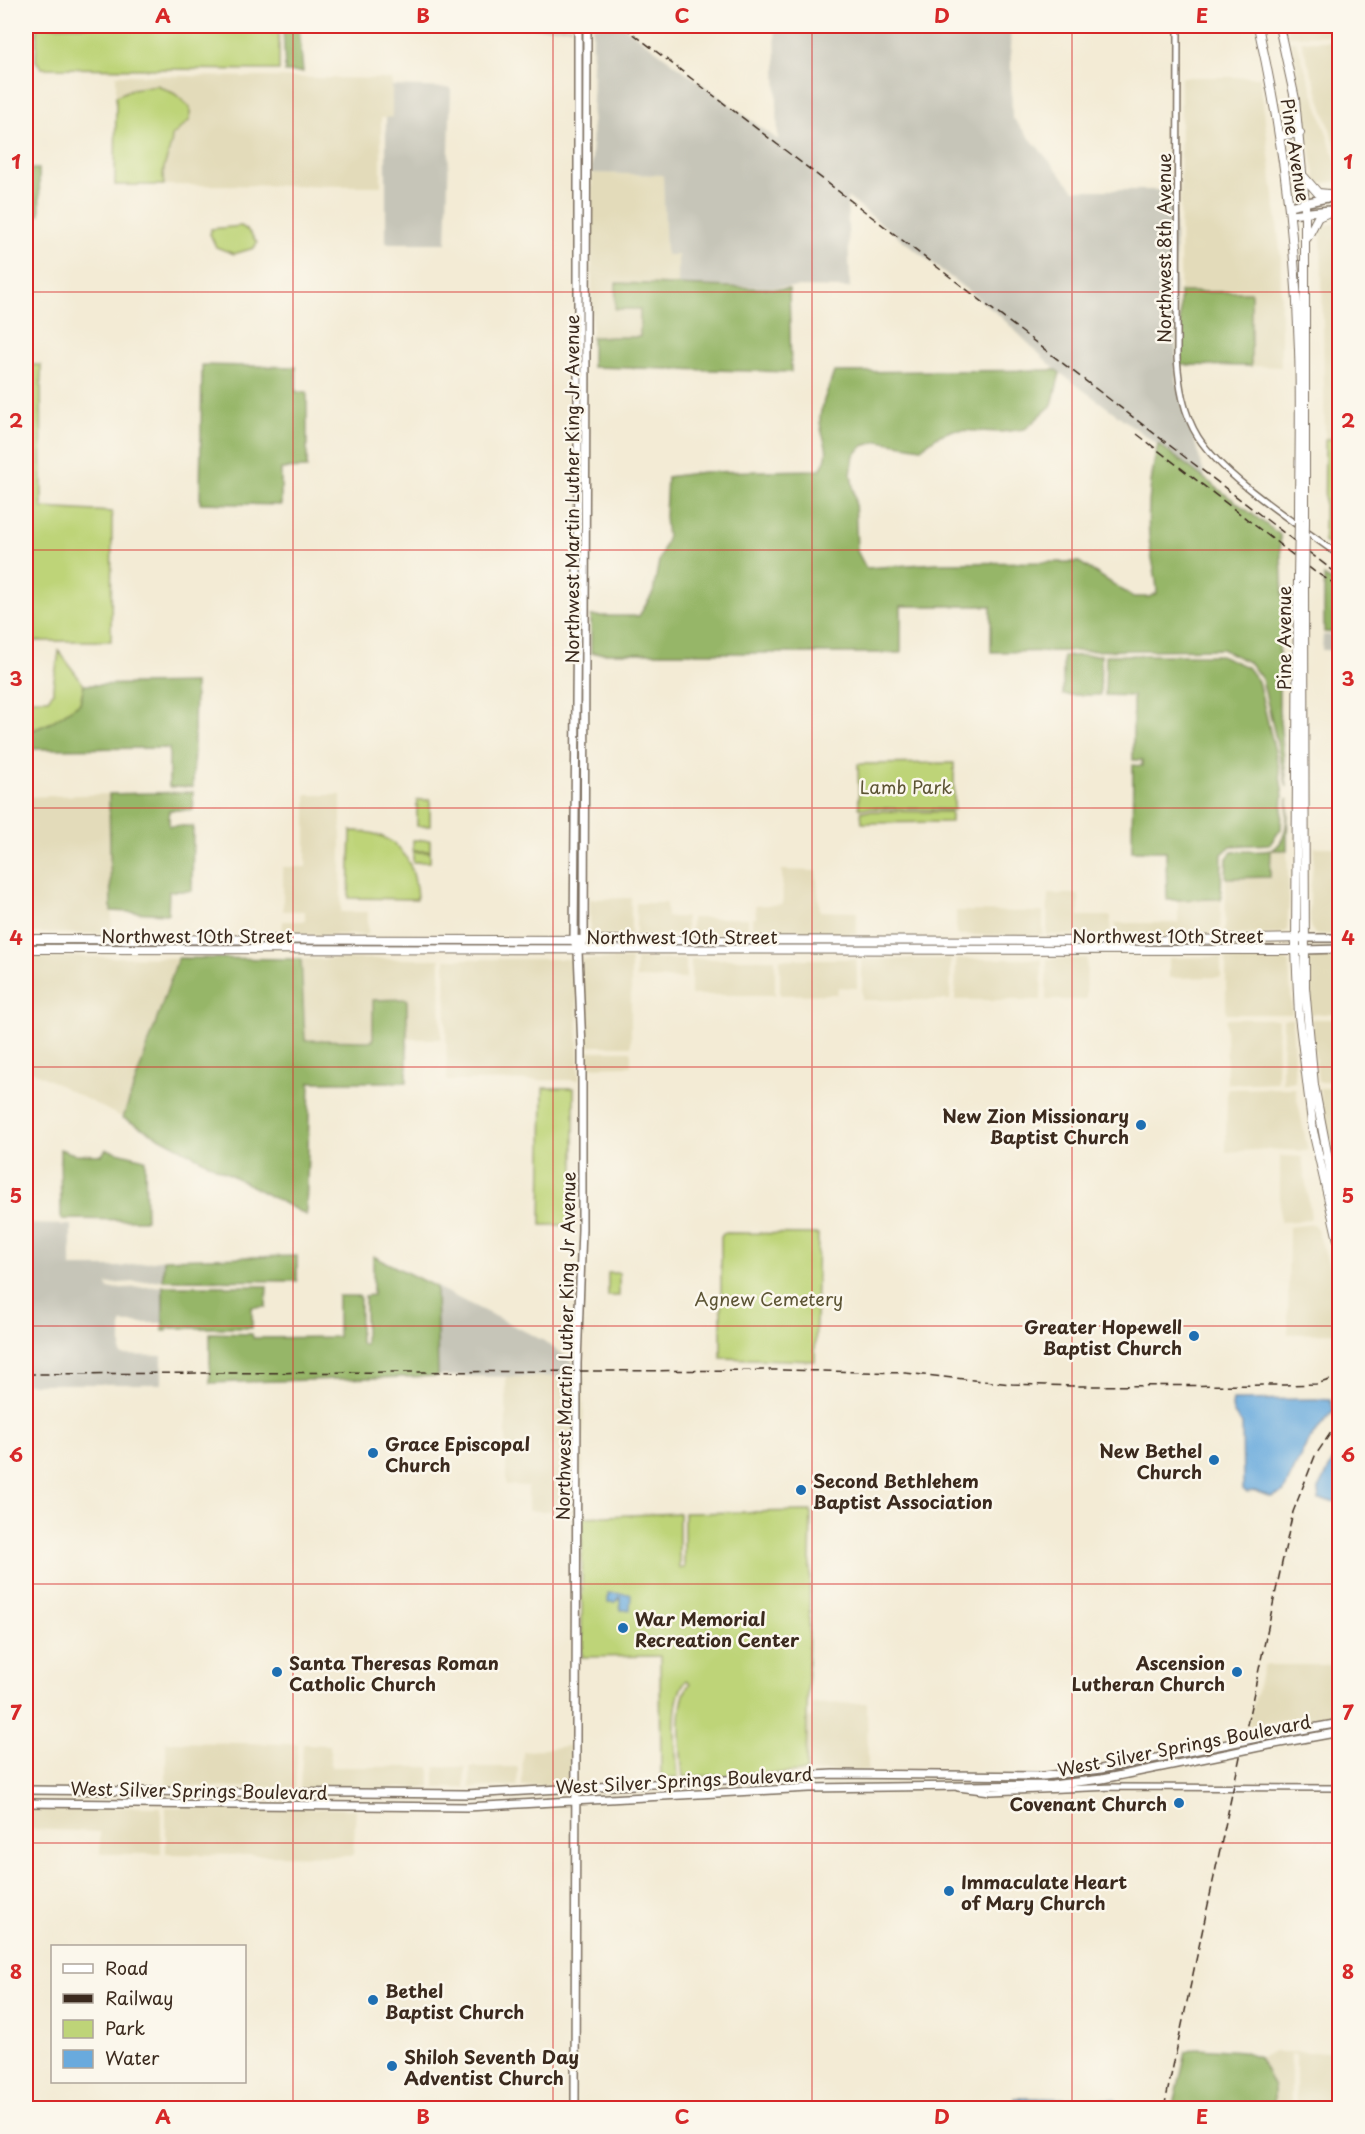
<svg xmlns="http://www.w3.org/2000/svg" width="1365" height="2134" font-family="'Playpen Sans',sans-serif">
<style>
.built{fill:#e3dbba}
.industrial{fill:#c6c5b8}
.green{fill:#bed478;stroke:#7c7f4b;stroke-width:1.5}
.forest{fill:#96b668;stroke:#687043;stroke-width:1.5}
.water{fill:#69aadd;stroke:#526a7e;stroke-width:1.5}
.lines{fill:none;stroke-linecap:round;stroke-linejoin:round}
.minor-casing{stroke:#7b6e5e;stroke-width:8}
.major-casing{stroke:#7b6e5e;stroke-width:10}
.highway-casing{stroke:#7b6e5e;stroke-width:10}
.minor{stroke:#fff;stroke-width:5}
.major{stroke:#fff;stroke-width:7}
.highway{stroke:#fff;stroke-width:8}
.rail{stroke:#3b2a1e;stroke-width:1.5;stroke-dasharray:9 4.5;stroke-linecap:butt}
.major-bridge-casing{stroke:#7b6e5e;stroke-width:10;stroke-linecap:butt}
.highway-bridge-casing{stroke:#7b6e5e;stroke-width:10;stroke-linecap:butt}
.major-bridge{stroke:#fff;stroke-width:7}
.highway-bridge{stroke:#fff;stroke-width:8}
.grid{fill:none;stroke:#d62828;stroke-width:1.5;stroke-opacity:0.55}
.poi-dot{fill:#1f6fb2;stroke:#fbf7ec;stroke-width:2}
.labels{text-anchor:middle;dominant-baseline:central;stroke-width:5;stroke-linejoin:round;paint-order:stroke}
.street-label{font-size:18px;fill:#3b2a1e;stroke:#fbf7ec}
.park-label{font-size:18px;fill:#5c5434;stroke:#fbf7ec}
.poi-label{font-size:18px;font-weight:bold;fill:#3b2a1e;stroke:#fbf7ec;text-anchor:start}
.neatline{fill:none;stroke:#d62828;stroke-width:2}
.grid-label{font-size:20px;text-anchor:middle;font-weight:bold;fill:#d62828}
</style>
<rect width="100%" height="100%" fill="#fbf7ec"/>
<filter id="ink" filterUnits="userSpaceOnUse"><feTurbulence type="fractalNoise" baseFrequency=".0167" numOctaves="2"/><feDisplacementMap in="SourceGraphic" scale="12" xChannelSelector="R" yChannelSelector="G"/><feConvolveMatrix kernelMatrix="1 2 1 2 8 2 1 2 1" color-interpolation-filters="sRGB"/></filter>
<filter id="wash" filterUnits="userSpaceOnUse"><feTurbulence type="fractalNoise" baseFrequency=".008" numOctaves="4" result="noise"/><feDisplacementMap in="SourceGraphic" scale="24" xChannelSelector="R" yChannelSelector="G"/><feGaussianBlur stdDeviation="1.35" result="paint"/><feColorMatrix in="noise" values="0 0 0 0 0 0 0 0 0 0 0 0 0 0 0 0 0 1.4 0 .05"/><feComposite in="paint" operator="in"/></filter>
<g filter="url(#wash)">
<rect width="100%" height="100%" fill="#f3ebd5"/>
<!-- built -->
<path class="built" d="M1286,26h53v9l-51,1z
M1289,41h7l43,130v10l-22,3z
M1301,41h38v115z
M116,75l276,4v39h-11v68l-217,-1 -3,-14 10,-20 1,-15 13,-11 -53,-36 -16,7z
M1181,77h79l21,180v110l-30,-1v-74h-71z
M592,173l71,2 3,79 12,1v30l-62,-2 24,26v28h-48z
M1339,223v216h-14l-4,-213z
M109,794l3,140 -86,-1v-136z
M306,795h35v117h27v23l-86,-1 1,-13h22v-10h-22v-44h23z
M1315,847h24v88l-24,-1 -5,-7v-36z
M1270,850h17l2,50 -2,31 -8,3 -54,1 1,-57 44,-1z
M782,870l34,1 4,40 37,1v22h-105v-16h4l-1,-12 28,-2z
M1048,894h31v22h32l-1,20 -63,-1z
M631,898v37h-37l-4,-3v-33z
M1221,899l-1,36 -105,1v-13h63v-23z
M636,903h30l1,14h19v17l-50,1z
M956,911l87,1v23h-87z
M691,918h57v16h-57z
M1309,955h30v59h-28z
M26,956l152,2 -55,160 -97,-50z
M1221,957v20l-52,1v-20z
M1226,957h56l7,6 3,51h-66z
M1087,958l-1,42h-40l1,-41z
M301,959h139l1,80h-34v-40l-34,1v41l-68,-1z
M445,959h131l3,121 -132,1z
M581,959h50v87h-47z
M636,959h50v20l-50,-1z
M691,959h84v36h-84z
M780,959h77v29l-19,-1 -1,7 -57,1z
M862,959h89l-1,41h-88z
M956,959h86l-1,41h-86z
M1226,1019h52l-1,63 -50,2z
M1283,1019h9l3,63h-13z
M1311,1019h23v63h-16z
M584,1051h47v15l-47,1z
M1295,1088l13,63 -40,-2 -42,3 1,-63z
M1319,1088h20v64h-7z
M1280,1156l22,1 9,60 -2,3 -29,2z
M1313,1224l4,5 22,67v37l-51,1 1,-107z
M506,1376l69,1v134h-47v-25l-22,-1z
M580,1377h4l-2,134h-2z
M1264,1665h75v51l-51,3 -41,8z
M867,1703l1,68 -62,1 1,-57 1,3 4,-1v-13z
M166,1742l132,2 -3,44 -129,-2z
M303,1744l27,1 1,22h99v21h-130z
M573,1745l-1,38 -50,3 1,-34z
M435,1767h30v21h-30z
M470,1767h48l-1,19 -47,2z
M26,1806l135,1v47h-61v-22l-74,-3z
M166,1807l190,2 -3,47 -187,-2z
M1274,2052h65v56h-43v-53l-5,-1v54h-17v-21l-15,-30z"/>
<!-- industrial -->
<path class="industrial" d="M501,26h71v2l-71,1z
M593,26h30l155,114 -3,-114h235l2,91 62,73h101l1,189 30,101 -150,-110 -58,-56 -151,-117 3,91 -172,-3v-30h-12l-3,-80 -71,-2z
M392,86l59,2 -5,155h-60v-125l6,-1z
M1323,635h16v15h-17z
M26,1224l45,1v42h49l44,-8 -1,21 -56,4 1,5 55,-3v37h-42v32l41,1v28h-136z
M436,1287l108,54 31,23v13l-137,-1z"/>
<!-- green -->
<path class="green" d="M37,26h242v44l-237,-2 -6,-7z
M157,85l18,9 15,13v13l-18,16c-1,21 -12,28 -8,49h-49l1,-89 16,-7z
M241,226c8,4 11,9 16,17l-3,5 -20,6 -18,-7 -6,-13 1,-5z
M26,365h15l1,143 70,4 -1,129h-85z
M1325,439h14v114l-15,-11z
M59,651l25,34 -4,18 -30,20 -24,10v-34h22l5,-7c-1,-12 5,-27 6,-41z
M954,763v47l-95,-2 -1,-44z
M417,800h13v26h-13z
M861,811l90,1v10l-89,1z
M351,831c44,0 64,26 66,68l-68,-1z
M413,840h17v11h-17z
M413,852h17v10h-17z
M543,1088h31v137h-33z
M724,1233l94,1 -3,127 -94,-3v-121z
M608,1273h11v23h-11z
M811,1511l-5,261 -123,5c-2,-25 -9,-73 7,-94l-4,-3c-17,22 -10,70 -8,97l-17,1 -1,-122 -78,1v-140l97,-4v55h5v-55z"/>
<!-- forest -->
<path class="forest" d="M283,26h16l4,46h-18z
M26,169h13l1,46 -14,-1z
M616,283l173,6 2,83 -199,-5v-30h48v-28h-25z
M1180,292h71v74l-71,-1z
M202,365l94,2v25h11v76l-26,1v36l-81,-2z
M1056,370l4,3 -8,32 -27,24 -24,3 -48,-2 -15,6 -17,12 -42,-7 -16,5 -9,9 -3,19 4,25 2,52 9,17 72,-5 141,-1 54,35h16l8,-4c0,-19 -7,-36 -8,-56 -2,-30 2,-63 9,-93l122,91 4,83 -5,31v62l8,76 -25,-108 -12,-16 -28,-14 -231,3v-46h-90v47h-310v-37h48l14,-23 6,-32 8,-22 -2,-23 2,-39 36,-5 117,-2c15,-23 0,-28 0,-51 0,-14 10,-33 14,-47z
M1324,576l15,11v46l-15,-1z
M1101,655l-1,40h-37v-39z
M1106,655h114l27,12 11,14 21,87 4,28 -2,33 -11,15 -39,2 -9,8 -1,45 -54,1 -1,-49h-34l1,-86 9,1v-6h-9v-64l-28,-1z
M195,683l-2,104h-24v-39l-140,1v42h-3v-58l24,-10 30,-20 4,-18z
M193,792v18h-24v16h24l-1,65h-23l-1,23 -57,-3 -2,-117z
M1288,798l-1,52h-16l-1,27 -44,1 1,-20 5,-6c12,-2 27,1 39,-2 18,-6 16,-37 17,-52z
M178,958l123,1 4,81 68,1v-41l34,-1v83h-97l-4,133 -183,-97z
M60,1149l14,5 28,1 4,-6 39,10 1,61 -85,-1z
M297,1256v25l-134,-1 1,-21z
M373,1256l63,31 2,89 -228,7v-50l42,1 1,4 85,-1v-41h22v48h5v-48l8,-1z
M163,1286h104l-1,21h-14v21h-84l-1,3h-4z
M1199,2048l43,3 17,6 15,30v21h-101l13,-56z"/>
<!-- water -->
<path class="water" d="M1315,1399l15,1 4,11 -26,30 -25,52 -12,4 -16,-6 -9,1 -3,-3 -1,-65c-7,-9 -12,-12 -9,-24z
M1339,1449v53l-20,-2 -1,-9z
M608,1593l23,1 -1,16h-10v-13l-4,5h-8z
M1014,2098l100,1 5,4v5h-108z"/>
</g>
<g filter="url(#ink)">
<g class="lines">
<!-- minor casing -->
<g class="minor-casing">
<path id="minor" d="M1178,26l-1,332c2,27 6,55 21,79 27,42 101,88 142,119
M958,1788l33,4 122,-5 227,1"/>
</g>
<!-- major casing -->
<g class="major-casing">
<path id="major" d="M1289,206l48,-10
M1290,214l50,-5
M1304,938h36
M1304,950l36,-1
M578,951l6,-11 3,-914
M1262,1737l78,-14
M1259,1747l81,-15
M26,1790l441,4 366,-20 211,2 57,-7 127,-25
M26,1803l441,4 342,-19 243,-3 50,-6 124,-25
M575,2108l2,-745 5,-134v-180l-4,-98 -4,-10 4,-477v-438"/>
</g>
<!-- highway casing -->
<g class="highway-casing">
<path id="highway" d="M1258,26c24,106 38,215 41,324 2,56 0,113 0,169
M1279,26l16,73 10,105v319
M1279,136l21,-3
M1304,177l14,16 22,2
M1307,238l11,-21 16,-7
M1298,578l-2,371 3,67 14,115 27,118
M1304,584l1,403 9,98 26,136
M26,939l1087,2 191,-3
M26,949l1278,1"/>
</g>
<!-- minor -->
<use href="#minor" class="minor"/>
<!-- major -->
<use href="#major" class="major"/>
<!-- highway -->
<use href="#highway" class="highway"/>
<!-- rail -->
<path class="rail" d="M623,26l717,550
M1137,434l178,138 25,15
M26,1374l757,-4 122,3 107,11 65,2 208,-1 31,-1 24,-7
M1164,2108l129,-596 22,-56 25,-37"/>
<!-- major-bridge casing -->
<g class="major-bridge-casing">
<path id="major-bridge" d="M1228,1744l34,-7
M1226,1754l33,-7"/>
</g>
<!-- highway-bridge casing -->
<g class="highway-bridge-casing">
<path id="highway-bridge" d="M1298,578l1,-59
M1304,584l1,-61"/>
</g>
<!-- major-bridge -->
<use href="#major-bridge" class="major-bridge"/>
<!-- highway-bridge -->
<use href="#highway-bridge" class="highway-bridge"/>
</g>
</g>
<!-- grid -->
<path class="grid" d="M293,26v2082M553,26v2082M812,26v2082M1072,26v2082M26,292h1314M26,550h1314M26,808h1314M26,1067h1314M26,1326h1314M26,1584h1314M26,1843h1314"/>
<!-- markers -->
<g class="poi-dot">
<circle cx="1141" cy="1125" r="6"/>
<circle cx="1194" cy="1336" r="6"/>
<circle cx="373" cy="1453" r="6"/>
<circle cx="1214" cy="1460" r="6"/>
<circle cx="801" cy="1490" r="6"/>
<circle cx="623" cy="1628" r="6"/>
<circle cx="277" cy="1672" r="6"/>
<circle cx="1237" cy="1672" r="6"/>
<circle cx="1179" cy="1803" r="6"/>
<circle cx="949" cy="1891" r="6"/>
<circle cx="373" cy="2000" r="6"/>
<circle cx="392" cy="2066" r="6"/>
</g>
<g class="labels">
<!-- street labels -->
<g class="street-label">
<text transform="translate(1296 150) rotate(81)">Pine Avenue</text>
<text transform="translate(1163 248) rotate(-90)">Northwest 8th Avenue</text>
<text transform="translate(571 489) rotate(-90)">Northwest Martin Luther King Jr Avenue</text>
<text transform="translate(1283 638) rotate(-90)">Pine Avenue</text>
<text x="197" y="935">Northwest 10th Street</text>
<text x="1168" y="935">Northwest 10th Street</text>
<text x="682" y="936">Northwest 10th Street</text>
<text transform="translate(565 1346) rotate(-89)">Northwest Martin Luther King Jr Avenue</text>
<text transform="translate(1184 1745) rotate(-11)">West Silver Springs Boulevard</text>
<text transform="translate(684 1780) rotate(-3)">West Silver Springs Boulevard</text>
<text transform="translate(199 1790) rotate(1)">West Silver Springs Boulevard</text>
</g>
<!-- park labels -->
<g class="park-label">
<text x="906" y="786">Lamb Park</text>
<text x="769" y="1298">Agnew Cemetery</text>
</g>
<!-- poi labels -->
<g class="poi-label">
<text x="1129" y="1115" text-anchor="end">New Zion Missionary<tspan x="1129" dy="21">Baptist Church</tspan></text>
<text x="1182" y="1326" text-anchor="end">Greater Hopewell<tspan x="1182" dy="21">Baptist Church</tspan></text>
<text x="385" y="1443">Grace Episcopal<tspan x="385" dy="21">Church</tspan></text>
<text x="1202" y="1450" text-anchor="end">New Bethel<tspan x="1202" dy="21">Church</tspan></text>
<text x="813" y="1480">Second Bethlehem<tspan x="813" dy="21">Baptist Association</tspan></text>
<text x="635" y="1618">War Memorial<tspan x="635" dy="21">Recreation Center</tspan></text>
<text x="289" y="1662">Santa Theresas Roman<tspan x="289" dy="21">Catholic Church</tspan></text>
<text x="1225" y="1662" text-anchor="end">Ascension<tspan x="1225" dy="21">Lutheran Church</tspan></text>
<text x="1167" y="1803" text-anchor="end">Covenant Church</text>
<text x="961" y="1881">Immaculate Heart<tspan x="961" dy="21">of Mary Church</tspan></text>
<text x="385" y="1990">Bethel<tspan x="385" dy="21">Baptist Church</tspan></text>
<text x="404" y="2056">Shiloh Seventh Day<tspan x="404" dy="21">Adventist Church</tspan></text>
</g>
</g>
<!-- margin -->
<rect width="1365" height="2134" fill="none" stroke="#fbf7ec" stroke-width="66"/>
<!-- legend -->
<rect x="51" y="1945" width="195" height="138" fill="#fbf7ec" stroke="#aea59a" stroke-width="1.5"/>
<rect x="63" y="1964" width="30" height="9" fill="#ffffff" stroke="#aea59a" stroke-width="1.5"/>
<text x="105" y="1975" font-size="18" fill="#3b2a1e">Road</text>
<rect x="63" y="1994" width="30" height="9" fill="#3b2a1e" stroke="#aea59a" stroke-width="1.5"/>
<text x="105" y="2005" font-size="18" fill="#3b2a1e">Railway</text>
<rect x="63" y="2020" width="30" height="18" fill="#bed478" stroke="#aea59a" stroke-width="1.5"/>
<text x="105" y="2035" font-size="18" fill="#3b2a1e">Park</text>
<rect x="63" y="2050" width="30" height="18" fill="#69aadd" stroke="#aea59a" stroke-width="1.5"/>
<text x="105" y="2065" font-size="18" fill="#3b2a1e">Water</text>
<rect x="33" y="33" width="1299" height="2068" class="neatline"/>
<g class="grid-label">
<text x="163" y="23">A</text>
<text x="423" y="23">B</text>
<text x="682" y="23">C</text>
<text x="942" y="23">D</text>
<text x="1202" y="23">E</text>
<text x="16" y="169">1</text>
<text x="1348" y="169">1</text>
<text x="16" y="428">2</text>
<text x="1348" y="428">2</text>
<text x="16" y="686">3</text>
<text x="1348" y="686">3</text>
<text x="16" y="945">4</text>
<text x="1348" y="945">4</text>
<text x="16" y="1203">5</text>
<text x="1348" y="1203">5</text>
<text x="16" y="1462">6</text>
<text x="1348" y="1462">6</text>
<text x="16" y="1720">7</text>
<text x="1348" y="1720">7</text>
<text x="16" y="1979">8</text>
<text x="1348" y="1979">8</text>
<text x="163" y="2124">A</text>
<text x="423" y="2124">B</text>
<text x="682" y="2124">C</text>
<text x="942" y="2124">D</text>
<text x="1202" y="2124">E</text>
</g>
</svg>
